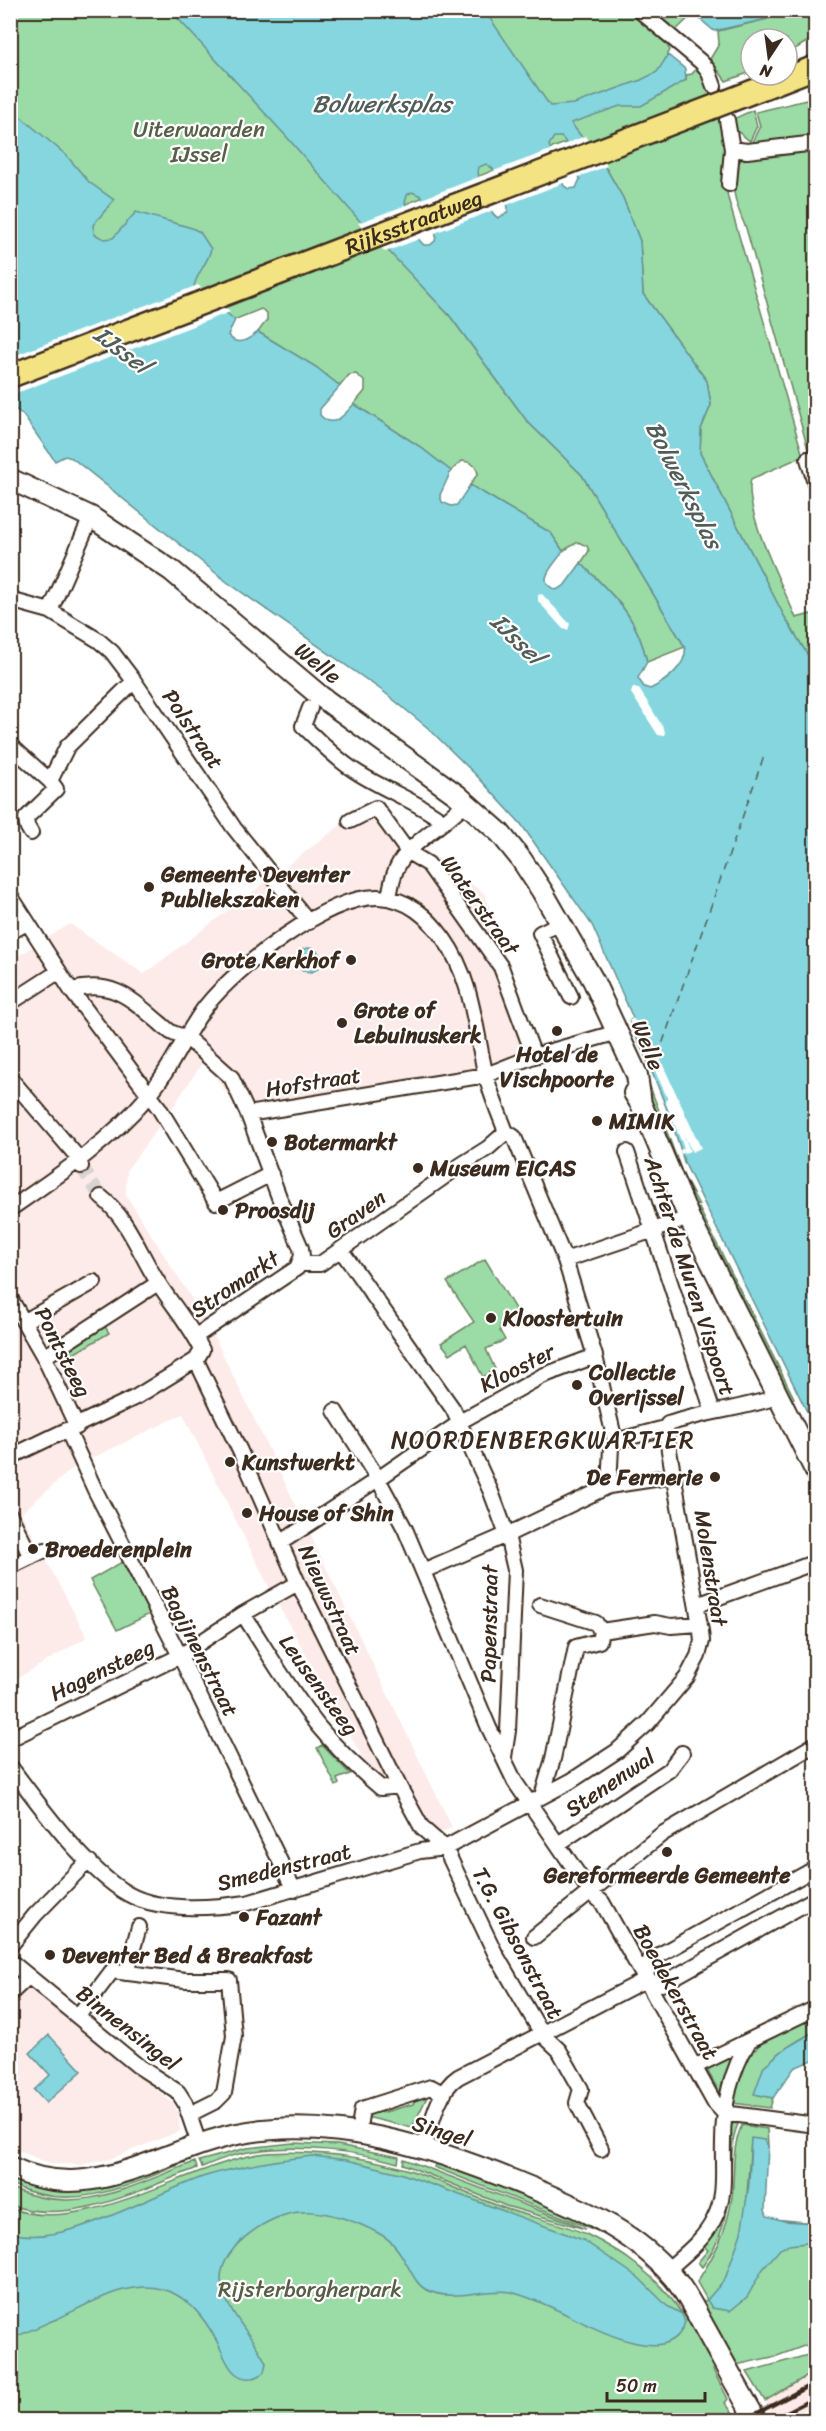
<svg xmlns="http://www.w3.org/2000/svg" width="826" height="2431" font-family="Sriracha,sans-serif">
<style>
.built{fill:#fdebe9}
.green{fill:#9bdba5;stroke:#6b8262;stroke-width:1.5}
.water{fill:#85d6de;stroke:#679191;stroke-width:1.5;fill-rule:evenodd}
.pier{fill:#fff}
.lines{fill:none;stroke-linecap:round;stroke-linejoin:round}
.ferry{stroke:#515e58;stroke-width:1.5;stroke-dasharray:8 6;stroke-linecap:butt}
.street-tunnel{stroke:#d8d4d2;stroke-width:14;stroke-dasharray:14 7;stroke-linecap:butt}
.street-casing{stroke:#3b2a1e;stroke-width:18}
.secondary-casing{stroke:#3b2a1e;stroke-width:24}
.primary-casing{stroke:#3b2a1e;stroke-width:27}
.street{stroke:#fff;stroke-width:14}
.secondary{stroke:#fff;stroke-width:20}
.primary{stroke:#f4e382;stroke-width:22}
.rail{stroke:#3b2a1e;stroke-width:4}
.primary-bridge-casing{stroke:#3b2a1e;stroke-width:27;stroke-linecap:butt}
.primary-bridge{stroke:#f4e382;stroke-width:22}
.poi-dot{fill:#3b2a1e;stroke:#fff;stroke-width:2}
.labels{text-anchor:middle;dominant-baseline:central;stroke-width:4.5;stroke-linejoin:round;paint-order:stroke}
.park-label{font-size:22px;fill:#585f46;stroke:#fff}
.street-label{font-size:22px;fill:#3b2a1e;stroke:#fff}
.poi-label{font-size:22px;font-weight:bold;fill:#3b2a1e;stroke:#fff;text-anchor:start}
.water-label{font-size:24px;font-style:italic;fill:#515e58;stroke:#fff}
.neighbourhood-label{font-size:24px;letter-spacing:1.5px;fill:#3b2a1e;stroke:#fff}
</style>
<rect width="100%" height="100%" fill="#fff"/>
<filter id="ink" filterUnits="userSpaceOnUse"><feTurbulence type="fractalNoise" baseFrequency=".0167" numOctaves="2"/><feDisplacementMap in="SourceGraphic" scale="12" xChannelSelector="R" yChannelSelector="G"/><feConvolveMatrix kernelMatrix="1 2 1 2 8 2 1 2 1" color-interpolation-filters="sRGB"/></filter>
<g filter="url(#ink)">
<!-- built -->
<path class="built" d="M366,806l119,88 56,166 -297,59 -40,-59 -29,44 -48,66 -1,25 83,131 243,501 -21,11 -40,-65 -9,6 -17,-17 -92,-167 -90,-181 -109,53 -53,46 66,124 -74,44 -2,-5 -1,-715 60,-37 74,50z
M27,1990l7,1 140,113 5,13 1,14 -70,28 -28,6 -26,-1 -13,-3 -32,-14v-146z
M815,2371v34l-31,15h-9l-10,-19z"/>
<!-- green -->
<path class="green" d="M11,11h620l27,20 12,19 -5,10 21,20v-5l6,-1 7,-9 27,69 -1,46 3,18 75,258 -52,23c-8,32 32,107 45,139l19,-5v54l-31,-51 -84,-163 1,-24 10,-24 -4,-24 -64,-87 -3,-53 -17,-43 -16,-28 -26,-33 -220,84 89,95 77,105 55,54 103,172 -38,15c-11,-49 -32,-64 -66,-99l8,-12 -2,-5 -9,-4 -15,9 -12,-18 -81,-48 8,-12c-3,-9 -7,-11 -16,-12l-11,10 -32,-25 -65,-42 11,-13v-9l-9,-8 -7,1 -9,11 -24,-19 -58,-35 9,-12v-7l-6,-4 -27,11 -40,-34 -102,-50 -81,-74z
M652,11h44l-23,22z
M775,11h40v26l-28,17v-15h-36v33l-25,9 -16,-22 9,-15 -1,-13 49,-12z
M815,98v42l-54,5 -9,-3 8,-16 -4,-14z
M753,110l4,16 -7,15 -13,-10 -6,-11z
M815,148v326l-69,-246c-9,-20 -22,-52 -3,-70z
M649,1084l34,91 16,30 -4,1c-15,-31 -45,-89 -46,-122z
M699,1208l95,190 -4,2 -93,-191z
M485,1259l33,55 -18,11v6l5,9 -19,9 9,20 -12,8 -17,-33 -16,10 -9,-11 33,-21 -27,-40z
M104,1325l5,8 -46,27 -5,-8z
M122,1562l28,52 -33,16 -27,-50z
M322,1745l28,29 -13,5 2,5 -3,2 -19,-38z
M815,2010v21c-26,15 -59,30 -57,64l15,3 -3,10 -37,-5 -2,-7c8,-6 11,-28 18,-39 15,-22 44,-33 66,-47z
M733,2057l-13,36 -14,-25z
M427,2094v3l-15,31 -46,-11 1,-5 11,-2 4,3 31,-9 3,-6z
M733,2123l5,1c-7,16 -6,34 -7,51 -1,33 -9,66 -29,92l-4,-5 10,-12 -7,-6 24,-44 5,-72z
M742,2125l25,4 1,17 -4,-6 -13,-1 -5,70 27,10 42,4v119l-38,14 -64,14 15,29 -3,4 8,10 -15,7h-707l-1,-212c74,29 175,-42 249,-54 18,-3 36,-2 54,-1 35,2 69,8 102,19 30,11 59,25 89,36 25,9 58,15 82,26 36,17 75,45 96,80l25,-14 -10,-18c18,-28 30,-50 35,-85 3,-24 -1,-49 10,-72z
M293,2143l45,2 61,12 -1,6c-43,-12 -99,-19 -143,-12 -19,2 -36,9 -53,16l-3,-6 48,-13z
M198,2152v5c-60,24 -123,60 -187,27l-1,-10 40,13z
M404,2159l168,64 13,6 -79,-23 -103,-42z
M436,2161l127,48 38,21h-6l-161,-63z
M195,2162l2,6c-55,21 -127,59 -186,37v-17c69,30 120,-3 184,-26z
M815,2353v18l-50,30 -18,-29z"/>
<!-- water -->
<path class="water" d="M171,11h314l65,95 24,-2 67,-24 16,-8 11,-17 17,14 1,11 -45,26h-21l-49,17 36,47 16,28 17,43 3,53 64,87 4,24 -10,24 -1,24 84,163 31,51v761l-131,-266c-13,-49 -34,-95 -55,-141l4,-3 -41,-93 -71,-101 -44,-48 -49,-48 -44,-36 -157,-110 -155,-124 -7,-2 -10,5 -32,-46 -12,-9 -1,-298 56,47 23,27 25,18 -21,25 1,9 10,5 9,-1 23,-26 56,16 8,4 11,17c-3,14 -13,22 -17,37l41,34 -7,15c10,13 21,4 30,-3l58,35 24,19 -20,23v6c13,15 24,0 34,-11l65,42 32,25 -11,24 2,7 9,4 6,-1 13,-20 81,48 12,18c-7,13 -30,30 -7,39l8,-4 17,-23c34,35 55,50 66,99l-9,16 6,9 6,2c15,-7 38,-24 35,-42l-103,-172 -55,-54 -77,-105 -91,-96 -74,-85zM554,137h7l4,4 15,38 -4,9 -7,1 -5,-3 -15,-41zM486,164l7,5 15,38 -1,6 -9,5c-9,-5 -23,-41 -19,-51zM412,192l9,4 15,39 -1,6 -5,4h-6l-4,-4 -15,-38 2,-8z
M696,11v-1l79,1 -8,8 -53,12 -20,-17z
M297 960a12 12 0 1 1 24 0a12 12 0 1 1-24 0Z
M815,2031v28l-21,9 -21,30 -19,-4 10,-28 22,-18z
M49,2035l33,36 -36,32 -12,-13 16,-15 -20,-22z
M751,2138l13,2 4,6 -3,64 2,6 17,5 31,2v19l-26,3 -9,4 -17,20 -16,28 -17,14 -18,-3 -5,-8 18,-21 16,-46 8,-49z
M312,2156l35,4 53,13 183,67 56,38 28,28 15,8 3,8c-15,53 -103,-1 -132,-14 -13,-6 -28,-12 -42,-16 -25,-5 -59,12 -86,-3 -16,-9 -19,-41 -45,-55 -22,-12 -53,-24 -79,-22 -30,1 -81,34 -80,68 1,27 34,58 45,83l-2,9c-7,7 -20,9 -29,1 -7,-6 -10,-15 -14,-23 -10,-22 -24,-44 -46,-56 -38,-20 -80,7 -114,23 -16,7 -33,14 -50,22l-1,-107c52,19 148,-42 199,-57 34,-10 68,-15 103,-19z"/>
<!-- pier -->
<path class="pier" d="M585,136l22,30 -31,12 -13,-33z
M553,149l13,33 -62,24 -13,-34z
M481,176l13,34 -62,24 -13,-34z
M409,204l13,34 -37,14 -27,-29z
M198,285l32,27 -219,83v-38z
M542,594l28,30 -2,6 -5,-1 -25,-28v-6z
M633,687l6,2 11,17 15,25 -1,5 -6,-1 -27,-42z
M633,1018l14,25 5,-2 49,107 -9,4 -9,-19 7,18 -9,3 -1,-4 4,-2 -19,-47 3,-2 -25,-54 -14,-24z"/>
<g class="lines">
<!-- ferry -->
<path class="ferry" d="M658,1056l107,-303"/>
<!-- street-tunnel -->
<path class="street-tunnel" d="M81,1166l20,31"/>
<!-- street casing -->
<g class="street-casing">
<path id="street" d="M639,10l62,52 7,8 6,16
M727,120l5,29 -3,35
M732,149l15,2 69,-8
M808,459l8,27
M10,600l40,11 48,29 14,12 22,29 100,147 75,94
M50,611l41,-94
M310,708l-7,18c16,15 31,31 49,43 29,20 64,31 92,53
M10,745l40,36 17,-34 67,-66
M350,821l26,-13 32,44 20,12 73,103 33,89
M31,833l-4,-7 -1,-8 30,-29 -6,-8
M10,895l61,95 88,118 57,94 55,-28
M389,898c2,-12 4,-25 11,-36 13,-21 48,-40 66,-60
M560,923l-20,10 31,64
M12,931l15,-8
M71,990c43,-10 59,8 90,34 8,7 13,12 24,12
M10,1003l48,-31
M185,1036l46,41 17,37 31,83 22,51 1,8 -5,12 -101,68
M10,1078l65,76 6,12
M248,1114l238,-39 48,-19 84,-24
M506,1132l8,5 51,123 30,96 20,85 -4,6 -2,39
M627,1152l86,260
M10,1209c48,-33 99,-67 137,-112 24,-27 37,-62 59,-91 31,-39 120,-110 172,-109 30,1 50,20 66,42 28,39 31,89 41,133 5,21 14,41 21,60
M341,1250l112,159 38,83 16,43 8,35 -7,161 -4,26
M565,1260l124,-42
M300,1264h20l141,-99 27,-17 18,-16
M10,1298l34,59 33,70
M25,1321l69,-39
M44,1357l114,-74
M196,1360l44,91 58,132 101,203 23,42 23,20 51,107 46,79 17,16 22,39 -4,14 24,46
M335,1411l43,68 27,50 84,199 26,54 76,111 11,9 112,200 10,11
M68,1431l27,59 85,166 114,234
M615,1441l50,-13 3,-4c36,-12 73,-15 109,-27
M10,1457l126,-60 60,-37 6,-10c-11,-24 -29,-44 -43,-66 -19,-29 -31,-66 -58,-87
M10,1515l21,42
M280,1543l98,-64 87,-60 77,-43 53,-20
M10,1567l35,-17
M423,1571l90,-39 96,-46 65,-10
M540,1605l56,18 5,8
M697,1605l119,-43
M243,1614c24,37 47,77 75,112 19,23 40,43 63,62l18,-2
M601,1631l54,-8 16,3 28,-2
M10,1739l170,-83 63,-42 55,-31
M10,1766c29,39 76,104 118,128 32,18 84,14 119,9l173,-52 25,-3 126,-67 46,-30 31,-28 39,-46 11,-21 4,-15 -1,-10 -36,-203
M542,1796l11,-37 23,-112 23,-6 2,-10
M558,1844l111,-74 13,-17
M534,1937l128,-103 154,-90
M10,1946l25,-31 45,-46 10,-7
M10,1961l128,105 40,26 7,11 14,41
M126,1973l13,-46
M645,1980l5,-20 166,-92
M10,1994l18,-17
M78,2016l34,-45 73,9h44l5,56 -10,57 -8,8 -26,13
M694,2067l122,-59
M724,2113l92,12
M358,2133l4,-24 69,-22 13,7
M424,2149c7,-23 13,-58 34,-72l187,-97 17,4 154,-86
M667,2270c17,-15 37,-30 47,-51 13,-24 8,-50 9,-77 0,-37 7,-69 26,-101"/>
</g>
<!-- secondary casing -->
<g class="secondary-casing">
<path id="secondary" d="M10,479l81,38 81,54 148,125 137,99 43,38 21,26 21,32 51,89 44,95 4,29
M634,1093l7,11 48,114 127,254
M10,2167c80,39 144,-14 222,-32 100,-22 203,13 295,51 50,21 101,42 139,83 16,16 26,36 37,56 18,32 35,64 53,95"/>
</g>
<!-- primary casing -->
<g class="primary-casing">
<path id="primary" d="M726,102l90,-35"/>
</g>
<!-- street -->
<use href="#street" class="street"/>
<!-- secondary -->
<use href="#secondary" class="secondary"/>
<!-- primary -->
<use href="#primary" class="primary"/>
<!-- rail -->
<path class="rail" d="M744,2420l72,-38
M771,2420l45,-23"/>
<!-- primary-bridge casing -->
<g class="primary-bridge-casing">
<g id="primary-bridge">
<path id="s1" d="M10,376l716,-274"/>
</g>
</g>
<!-- primary-bridge -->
<use href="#primary-bridge" class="primary-bridge"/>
</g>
</g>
<!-- markers -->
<g class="poi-dot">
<circle cx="149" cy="887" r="6"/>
<circle cx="351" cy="960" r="6"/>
<circle cx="342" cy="1023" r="6"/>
<circle cx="557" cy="1031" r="6"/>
<circle cx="597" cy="1121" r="6"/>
<circle cx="272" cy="1142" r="6"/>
<circle cx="418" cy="1168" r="6"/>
<circle cx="223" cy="1210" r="6"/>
<circle cx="491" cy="1318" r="6"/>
<circle cx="577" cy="1385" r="6"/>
<circle cx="230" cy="1462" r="6"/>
<circle cx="715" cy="1477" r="6"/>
<circle cx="247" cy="1513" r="6"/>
<circle cx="33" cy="1549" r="6"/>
<circle cx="667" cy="1852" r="6"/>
<circle cx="244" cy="1917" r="6"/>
<circle cx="50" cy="1955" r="6"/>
</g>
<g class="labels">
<!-- park labels -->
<g class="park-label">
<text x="199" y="129">Uiterwaarden<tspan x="199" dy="25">IJssel</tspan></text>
<text x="310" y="2289">Rijsterborgherpark</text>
</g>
<!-- street labels -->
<g class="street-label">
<text stroke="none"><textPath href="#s1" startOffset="432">Rijksstraatweg</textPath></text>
<text transform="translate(318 663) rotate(39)">Welle</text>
<text transform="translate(193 729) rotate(56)">Polstraat</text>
<text transform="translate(480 905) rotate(54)">Waterstraat</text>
<text transform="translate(648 1045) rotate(68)">Welle</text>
<text transform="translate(313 1082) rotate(-9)">Hofstraat</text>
<text transform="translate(356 1214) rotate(-35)">Graven</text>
<text transform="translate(690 1276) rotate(72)">Achter de Muren Vispoort</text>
<text transform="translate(235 1284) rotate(-34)">Stromarkt</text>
<text transform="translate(63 1352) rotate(63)">Pontsteeg</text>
<text transform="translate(517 1368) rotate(-27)">Klooster</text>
<text transform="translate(711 1568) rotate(81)">Molenstraat</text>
<text transform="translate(330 1600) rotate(65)">Nieuwstraat</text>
<text transform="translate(489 1624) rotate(-89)">Papenstraat</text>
<text transform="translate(200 1651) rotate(63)">Bagijnenstraat</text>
<text transform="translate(102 1670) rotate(-26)">Hagensteeg</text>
<text transform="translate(319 1685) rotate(54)">Leusensteeg</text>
<text transform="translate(610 1783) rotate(-34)">Stenenwal</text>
<text transform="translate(284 1867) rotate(-14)">Smedenstraat</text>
<text transform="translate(518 1943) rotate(62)">T.G. Gibsonstraat</text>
<text transform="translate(676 1992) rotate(61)">Boedekerstraat</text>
<text transform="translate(128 2028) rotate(38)">Binnensingel</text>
<text transform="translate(442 2131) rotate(17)">Singel</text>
</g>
<!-- poi labels -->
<g class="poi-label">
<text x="161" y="874">Gemeente Deventer<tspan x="161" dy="25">Publiekszaken</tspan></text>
<text x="339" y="960" text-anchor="end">Grote Kerkhof</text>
<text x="354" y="1010">Grote of<tspan x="354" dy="25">Lebuinuskerk</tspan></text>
<text x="557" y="1054" text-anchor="middle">Hotel de<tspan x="557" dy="25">Vischpoorte</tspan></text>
<text x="609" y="1121">MIMIK</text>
<text x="284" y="1142">Botermarkt</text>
<text x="430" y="1168">Museum EICAS</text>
<text x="235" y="1210">Proosdij</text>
<text x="503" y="1318">Kloostertuin</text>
<text x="589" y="1372">Collectie<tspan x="589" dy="25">Overijssel</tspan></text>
<text x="242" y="1462">Kunstwerkt</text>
<text x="703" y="1477" text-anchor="end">De Fermerie</text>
<text x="259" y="1513">House of Shin</text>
<text x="45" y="1549">Broederenplein</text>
<text x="667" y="1875" text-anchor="middle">Gereformeerde Gemeente</text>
<text x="256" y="1917">Fazant</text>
<text x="62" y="1955">Deventer Bed &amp; Breakfast</text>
</g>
<!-- water labels -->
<g class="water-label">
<text x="382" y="104">Bolwerksplas</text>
<text transform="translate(122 350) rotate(37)">IJssel</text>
<text transform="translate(684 485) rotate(63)">Bolwerksplas</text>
<text transform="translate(517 639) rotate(44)">IJssel</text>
</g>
<!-- neighbourhood labels -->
<g class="neighbourhood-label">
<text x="543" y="1440">NOORDENBERGKWARTIER</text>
</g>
</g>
<!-- margin -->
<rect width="826" height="2431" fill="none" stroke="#fff" stroke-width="36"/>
<rect x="18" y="18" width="790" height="2395" fill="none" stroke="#3b2a1e" stroke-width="2" filter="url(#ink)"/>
<!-- north arrow -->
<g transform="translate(769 57) rotate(193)"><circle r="28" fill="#ffffff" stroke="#b1aaa5" stroke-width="1.5"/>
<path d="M0-4.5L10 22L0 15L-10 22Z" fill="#3b2a1e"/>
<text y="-9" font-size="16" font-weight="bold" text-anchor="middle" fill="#3b2a1e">N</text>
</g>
<!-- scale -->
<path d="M607 2392v9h98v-9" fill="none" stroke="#3b2a1e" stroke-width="3"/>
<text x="616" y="2392" font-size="18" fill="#3b2a1e" stroke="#ffffff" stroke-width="4.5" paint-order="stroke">50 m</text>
</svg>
